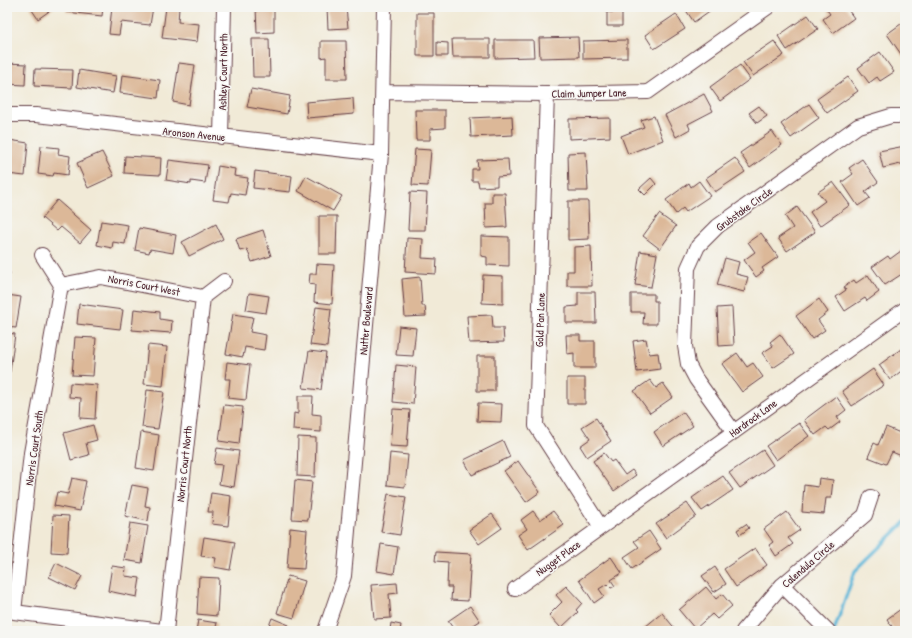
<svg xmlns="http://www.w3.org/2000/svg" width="912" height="638" font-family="'Patrick Hand',sans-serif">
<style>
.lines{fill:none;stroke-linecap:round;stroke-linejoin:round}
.stream{stroke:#5ab5d8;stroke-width:3.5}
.building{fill:#dcb898}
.minor-casing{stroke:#633d45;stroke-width:16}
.minor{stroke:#fff;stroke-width:14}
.labels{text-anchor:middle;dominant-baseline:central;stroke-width:3;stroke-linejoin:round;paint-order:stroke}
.street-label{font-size:11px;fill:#4a1f2b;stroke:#f6f6f2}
</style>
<rect width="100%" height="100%" fill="#f6f6f2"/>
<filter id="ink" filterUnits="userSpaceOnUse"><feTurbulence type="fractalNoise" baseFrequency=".025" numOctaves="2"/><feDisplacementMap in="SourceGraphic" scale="8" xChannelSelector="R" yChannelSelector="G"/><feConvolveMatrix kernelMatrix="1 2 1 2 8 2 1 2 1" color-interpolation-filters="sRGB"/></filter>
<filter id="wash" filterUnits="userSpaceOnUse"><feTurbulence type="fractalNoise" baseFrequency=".012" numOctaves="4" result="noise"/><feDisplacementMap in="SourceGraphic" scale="16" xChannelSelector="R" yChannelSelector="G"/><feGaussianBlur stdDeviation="0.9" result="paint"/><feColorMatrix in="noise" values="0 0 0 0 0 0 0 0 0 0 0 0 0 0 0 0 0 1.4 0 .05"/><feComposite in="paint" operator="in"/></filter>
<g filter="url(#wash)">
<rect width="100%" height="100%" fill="#f1ead7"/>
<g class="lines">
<!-- stream -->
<path class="stream" d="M834,631l21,-60 50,-49"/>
</g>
<g id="blocks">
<!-- building -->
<path class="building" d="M30,7h25l-17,12z
M66,7h37l-1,9 -36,-4z
M112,7h41l-3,18 -29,-3 -2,13 -10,-1z
M166,7l13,1 -1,14 21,2 -2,18 -35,-4z
M256,7h18v25l-17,1z
M327,7h19l2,21 -20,1z
M688,7h27l-21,15 -9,-13z
M825,7h21l8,11 -21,15 -10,-14 7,-5z
M607,12h15v14h-15z
M417,13h17v43h-17z
M676,14l9,15 -31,20 -9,-14z
M808,15l10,14 -31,21 -9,-14z
M905,21v34l-2,2 -16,-23z
M578,37l1,20 -39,1 -1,-20z
M252,39h17l1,38h-17z
M452,39h38v18h-37z
M495,40h38l1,17 -39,1z
M627,40v18l-44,1v-18z
M321,41h25l1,38h-21v-22l-5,1z
M774,41l10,14 -31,21 -10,-14z
M437,42l11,1v13h-11z
M880,52l14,20 -14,9 -3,-4 -8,6 -11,-15z
M7,63l19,1 -1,21 -18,-1z
M179,63l16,2 -6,40 -16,-3z
M740,65l10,14 -30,22 -10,-14z
M35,69l38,1 -1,18 -38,-2z
M79,70l37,6 -3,17 -36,-6z
M122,75l38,5 -2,18 -38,-5z
M848,77l10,14 -31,22 -10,-14z
M251,89l39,7 -3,18 -40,-7z
M704,94l9,17 -25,13 2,5 -14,8 -11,-22z
M353,98l1,16 -47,4 -1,-16z
M809,104l10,14 -28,20 -10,-14z
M759,106l8,10 -10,7 -8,-10z
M415,110h30v18l-15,1v11h-14z
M512,116l1,19 -42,2 -1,-19z
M654,116l9,24 -35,14 -7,-18 23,-9 -3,-7z
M610,118v19l-41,2v-20z
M772,131l10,14 -32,23 -10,-15z
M9,140l19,3 -3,33 -18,-2z
M41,146l18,2 -1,6 12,2 -2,19 -14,-2 -1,3 -15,-2z
M905,146v17l-22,5 -4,-17z
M415,149l16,1 -3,36 -16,-1z
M102,152l12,24 -26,12 -11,-25z
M586,152l2,39h-19l-1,-38z
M125,156l36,2 -1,17 -36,-2z
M735,158l10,14 -30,20 -9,-14z
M508,159l1,17 -12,1v9l-18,1 -1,-6h-6v-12h6l-1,-9z
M862,159l16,23 -13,10 5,6 -12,8 -16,-24 11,-8 -4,-6z
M169,160l39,5 -3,18 -14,-2v3l-25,-4z
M218,166l17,3 -1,7 14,2 -3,17 -14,-2 -2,9 -16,-2z
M255,171l37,5 -2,16 -37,-4z
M306,176l36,20 -9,15 -35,-20z
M651,178l5,6 -11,11 -6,-6z
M699,181l11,15 -24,16 -3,-4 -7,6 -10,-14 23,-17 2,4z
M833,182l17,23 -30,21 -10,-14 15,-11 -7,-9z
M410,192l17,1 -2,37h-17z
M492,193h13l2,34 -21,1 -1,-25h7z
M57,200l34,30 -11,13 -19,-16 -4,4 -15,-13z
M568,201h20l1,38 -21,1z
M797,207l18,25 -28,19 -9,-13 15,-10 -8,-12z
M659,214l17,12 -16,23 -17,-13z
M319,216h18l-1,38h-17z
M101,221l27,4 -3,19 -12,-2 -1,6 -15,-3z
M216,224l7,15 -34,17 -7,-14z
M139,228l37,7 -3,18 -23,-4 -1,4 -14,-3z
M263,230l8,26 -19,6 -5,-13 -7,2 -4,-12z
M761,233l17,24 -16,11 2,3 -8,6 -12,-17 11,-8 -7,-10z
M481,236l28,1v29l-22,-1v-8l-6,-1z
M407,238l16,1 -1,19 15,1 -1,15 -31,-2z
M591,246l1,40h-25v-15h7v-24z
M905,248v24l-20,13 -13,-18 16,-11 2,3z
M640,251l17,3 -6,33 -16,-2z
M725,258l14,4 -3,12 12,3 -4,15 -27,-7z
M7,260l3,14h-3z
M317,264l17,1 -2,39 -18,-2 1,-17 -6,-1 1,-10h6z
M483,275l20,1v28l-21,-1z
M868,275l11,17 -12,9 -2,-3 -20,13 -9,-14 10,-7 -2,-3 10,-7 2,3z
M420,277l2,29h3l1,10 -21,1 -3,-38z
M578,292h17l1,31h-30v-16l12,-1z
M249,293l20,3 -3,17 -20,-3z
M631,294h23v7h3v23h-14l1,-12h-13z
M7,295l14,2 -5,31 -9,-1z
M819,299l9,13 -10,8 7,10 -13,9 -16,-23z
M79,304l44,6 -3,19 -43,-5z
M316,307l15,2 -4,38 -17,-2z
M732,307l2,38 -15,1 -2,-38z
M134,309l26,3v7l12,2 -1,12 -39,-3z
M233,314l20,3 -3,15 16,3 -2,15 -19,-3 -2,10 -17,-3z
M492,315l1,13h10l1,14 -35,1 -2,-27z
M399,326l17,2 -3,28 -17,-1z
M7,333l8,1 -5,38h-3z
M780,334l14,20 -21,14 -11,-15 11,-7 -3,-4z
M566,335h14v6h15v27h-21v-15l-7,1z
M75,337l21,1 -3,38 -21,-1z
M646,339l3,15 9,-1 2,16 -23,3 -4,-31z
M148,345l19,2 -4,39 -19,-2z
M901,349l4,6v13l-15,12 -11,-15z
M309,351l17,2 -5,37 -18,-2z
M737,353l10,14 6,-4 10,14 -21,15 -20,-28z
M477,356h18v35h-18z
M227,362l23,3 -4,35 -18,-2 2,-19h-5z
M396,365l20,2 -3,37 -20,-2z
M873,369l11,16 -32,21 -10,-15z
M567,378h18v26h-18z
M650,380l6,8 7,-5 10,14 -23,16 -16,-22z
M70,383l27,2 -2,34 -15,-1 1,-20 -12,-1z
M147,390l17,2 -6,37 -16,-2z
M298,396h15l-1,18 9,1v17l-28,-2 1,-17 4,1z
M836,396l10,14 -9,7 3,5 -11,8 -3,-3 -11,8 -11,-15z
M478,403l24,1 -1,18 -24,-1z
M224,405l19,2 -4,37 -20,-3z
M393,409l17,1 -3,37 -17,-1z
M683,412l10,14 -30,20 -9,-14z
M596,418l15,23 -24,16 -7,-11 10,-7 -8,-12z
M799,423l10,13 -33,24 -10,-14z
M93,425l4,15 -11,3 3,12 -18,5 -7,-27z
M886,427l19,8 -1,22 -12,-5 -6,12 -18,-7 6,-14 4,2z
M141,432l18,3 -5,36 -18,-3z
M298,437l18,1 -1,39 -18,-1z
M503,441l7,16 -38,18 -8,-15z
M217,448l22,3 -5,36 -15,-3 3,-19 -8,-1z
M763,450l10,15 -33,23 -11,-15z
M390,453l18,2 -3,32 -18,-2z
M604,453l7,9 3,-2 11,15 7,-5 4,5 -22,16 -21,-30z
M518,461l22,31 -14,10 -22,-31z
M723,476l10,14 -31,21 -10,-13z
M72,478l14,3 -6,30 -26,-5 3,-14 11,2z
M819,478l14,2 -2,18h-5l-2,16 -22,-2 2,-27 14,2z
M295,480l17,2 -4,38 -16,-1z
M132,485l16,3 -3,18 5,1 -2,14 -23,-5z
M211,493l20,3 -3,30 -16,-2 1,-12h-5z
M388,494l18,3 -6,38 -19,-3z
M687,503l9,13 -30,22 -10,-14z
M533,511l7,9 13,-9 11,14 -36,25 -10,-15 9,-6 -6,-9z
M787,512l13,18 -12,8 5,6 -17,12 -7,-11 4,-3 -9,-13z
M492,514l10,14 -23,16 -10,-14z
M53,515l16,1 -2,37 -16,-1z
M130,523l18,3 -6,37 -18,-3z
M746,524l3,4 -9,7 -3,-5z
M290,528l17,2 -3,39 -17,-1z
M649,531l12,18 -29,20 -8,-12 15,-10 -5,-6z
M204,537l31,5 -5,28 -16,-3 2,-9 -15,-2z
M381,544l17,3 -4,27 -17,-3z
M755,548l12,17 -31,22 -12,-18z
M436,552l35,2 -3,47 -17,-1 1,-13h-5l1,-25 -13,-1z
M611,557l11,16 -11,7 4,6 -4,2 -4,-4 -8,5 5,7 -10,7 -15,-23z
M56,563l26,13 -7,14 -26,-13z
M112,566l14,2 -1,8 15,2 -3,19 -29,-6z
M715,567l11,17 -12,8 -12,-16z
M288,576l17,5 -11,37 -17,-5z
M199,577l20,1 -2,38 -20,-2z
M397,583l1,10 -9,1 2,24 -17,1 -3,-34z
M566,586l16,17 -6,7 2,2 -17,16 -12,-13 13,-13 -6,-7z
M706,587l10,12 6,-5 10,12 -15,13 -5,-5 -17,15 -16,-19z
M470,606l10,15 -11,7 2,3h-16l-7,-10z
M905,606v22l-4,3h-6l-8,-12z
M662,613l15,18h-37z
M272,618l17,7 -2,6h-20z
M198,620l19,3 -2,8h-19z
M391,623l10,2 -1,6 -10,-1z"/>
</g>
</g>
<g filter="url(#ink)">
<use href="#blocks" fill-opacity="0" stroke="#633d45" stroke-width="1"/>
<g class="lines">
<!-- minor casing -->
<g class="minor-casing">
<path id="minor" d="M383,92l164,2 101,-2 120,-85
M547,94l-11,332 65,101
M7,115h29l345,39
M221,137l3,-130
M42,255l19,30
M61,285l40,-8 102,20
M203,297l21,-16
M734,432l-38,-53 -8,-15 -3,-18 3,-78 10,-22 20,-20 140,-100 33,-10h14
M782,585l46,46
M515,589l390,-280
M14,612l17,-159 30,-168
M14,612l148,19
M166,631l37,-334
M325,631l19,-55 37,-422 3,-147
M743,631l39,-46 83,-70 6,-18"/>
</g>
<!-- minor -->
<use href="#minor" class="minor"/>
</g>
</g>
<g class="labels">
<!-- street labels -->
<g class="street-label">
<text transform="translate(223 72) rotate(-89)">Ashley Court North</text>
<text transform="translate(589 93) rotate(-1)">Claim Jumper Lane</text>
<text transform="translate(194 134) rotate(6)">Aronson Avenue</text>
<text transform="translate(744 209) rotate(-36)">Grubstake Circle</text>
<text transform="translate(144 285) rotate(11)">Norris Court West</text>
<text transform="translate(540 320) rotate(-88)">Gold Pan Lane</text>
<text transform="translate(366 321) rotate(-85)">Nutter Boulevard</text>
<text transform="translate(753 418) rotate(-36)">Hardrock Lane</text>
<text transform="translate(34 448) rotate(-82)">Norris Court South</text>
<text transform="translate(184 464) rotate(-84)">Norris Court North</text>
<text transform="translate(558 558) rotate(-36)">Nugget Place</text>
<text transform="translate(808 564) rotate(-41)">Calendula Circle</text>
</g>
</g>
<!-- margin -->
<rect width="912" height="638" fill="none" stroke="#f6f6f2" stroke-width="24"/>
</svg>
